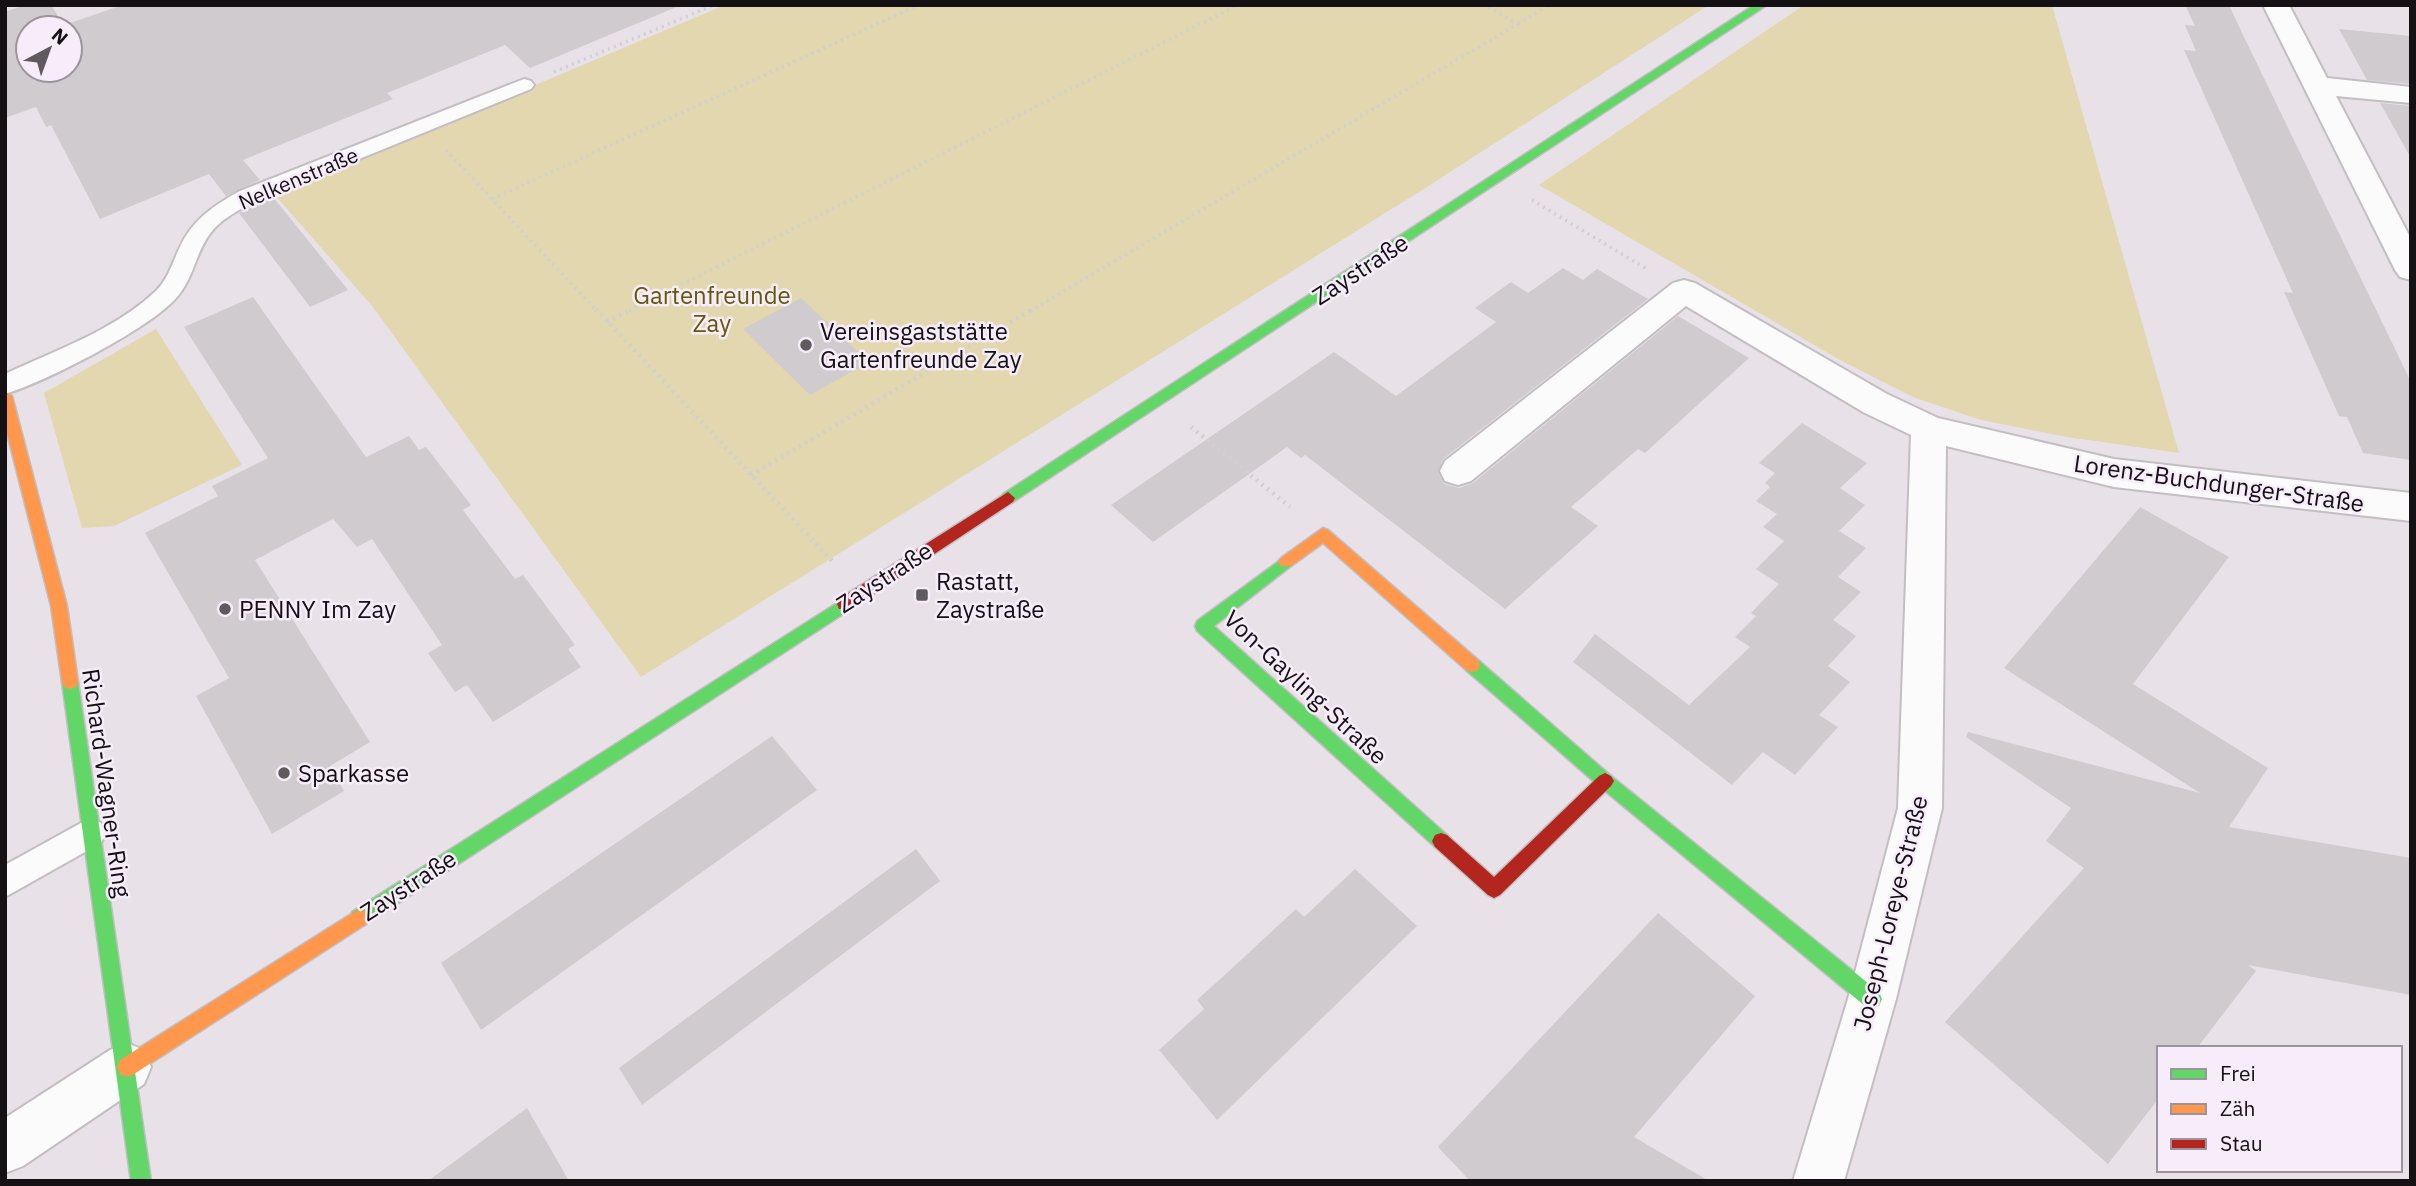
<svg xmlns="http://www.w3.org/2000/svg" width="2416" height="1186" font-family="'IBM Plex Sans',sans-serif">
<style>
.green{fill:#e2d7ae}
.building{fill:#cfcbcf;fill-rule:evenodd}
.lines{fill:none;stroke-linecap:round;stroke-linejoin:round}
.lane-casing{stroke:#c2bec2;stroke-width:4}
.street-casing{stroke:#c2bec2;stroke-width:4}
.fast-casing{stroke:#c2bec2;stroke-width:3}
.slow-casing{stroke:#c2bec2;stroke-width:3}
.jam-casing{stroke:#c2bec2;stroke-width:3}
.path-far1{stroke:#d1cfd2;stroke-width:3.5;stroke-dasharray:2 4.5;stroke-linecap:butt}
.path{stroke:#d1cfd2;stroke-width:4.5;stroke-dasharray:2 5;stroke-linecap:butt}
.lane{fill:#fcfbfc;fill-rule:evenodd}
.street{fill:#fcfbfc;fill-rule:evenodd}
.fast{fill:#63d668;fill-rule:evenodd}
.slow{fill:#ff974d;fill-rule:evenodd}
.jam{fill:#b3261e;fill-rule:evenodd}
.poi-dot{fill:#5e5a5e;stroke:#f7ecf9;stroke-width:2.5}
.labels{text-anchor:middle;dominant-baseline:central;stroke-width:5;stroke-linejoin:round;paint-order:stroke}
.far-street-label{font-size:21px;fill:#141014;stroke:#f7ecf9}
.street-label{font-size:24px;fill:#141014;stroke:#f7ecf9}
.park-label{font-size:24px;fill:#645707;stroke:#f7ecf9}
.poi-label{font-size:24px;fill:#141014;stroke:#f7ecf9;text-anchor:start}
</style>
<rect width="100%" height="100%" fill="#e8e2e8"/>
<!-- green -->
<path class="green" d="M725,5h984l-282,182 -786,490 -268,-370 -98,-112z
M1804,5h248l127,448 -112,-16 -86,-17 -68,-23 -73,-37 -301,-175z
M156,329l86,136 -128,61 -32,2 -38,-135z"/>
<!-- building -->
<path class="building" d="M25,5h26l13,20 59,-20 556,1 -149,62 -25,-23 -118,48 6,6 -150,61 17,20 -34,16 -17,-22 -109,45 -49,-94 -5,2 -10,-20 -31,11v-106zM28,28h42v42h-42z
M2185,5h44l16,34 166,343v78l-48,-7 -16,-36 -8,-1 -55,-124 9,1 -109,-243 12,1 -11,-26 10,1z
M2339,29l72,7v48l-44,-4z
M2380,103l31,3v52z
M273,197l75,93 -38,17 -71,-94z
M1563,268l20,12 14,-11 51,30 -205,160 -5,13 6,12 15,4 14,-5 205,-167 71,42 -104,95 -7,-4 -67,58 27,19 -93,83 -200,-154 -4,3 -14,-11 -134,95 -42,-37 223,-153 62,44 100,-74 -21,-14 36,-26 17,11z
M253,297l113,160 43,-21 10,14 7,-3 45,58 -8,5 52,69 8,-4 52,70 -7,4 13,18 -88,55 -26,-37 -12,7 -27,-39 14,-8 -70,-106 -15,8 -24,-28 -78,41 115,182 -40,24 14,25 -72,43 -76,-138 33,-18 -84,-145 73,-37 -6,-10 56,-28 -84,-131z
M801,298l68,64 -59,33 -67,-66z
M1802,423l65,40 -27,25 25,17 -26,26 27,17 -28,29 23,15 -28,28 23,16 -28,30 22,16 -31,33 19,12 -43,48 -32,-23 -31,33 -159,-123 22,-28 94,71 61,-58 -15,-10 21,-21 -5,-3 28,-29 -23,-15 28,-28 -21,-14 14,-13 -21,-13 14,-14 -5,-4 10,-10 -16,-10z
M2140,507l89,50 -96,127 135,84 -39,59 182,31v137l-163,-30 8,6 -59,77h-38v50l-51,66 -163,-142 139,-154 -38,-27 25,-33 -105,-71 2,-5 232,61 -196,-125z
M772,736l45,54 -336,240 -40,-67z
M916,849l24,32 -298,224 -23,-37z
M1355,869l62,57 -200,194 -58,-70 45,-41 -7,-9 30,-27 69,-64 8,8z
M1658,913l97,83 -121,141 75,44h-239l-32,-34z
M527,1108l42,73h-141z"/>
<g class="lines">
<!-- lane casing -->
<g class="lane-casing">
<path id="lane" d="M524,79l7,2 3,4 -3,4 -275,112c-17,9 -36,18 -47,34 -14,20 -16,44 -32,62 -26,31 -132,85 -172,97v-20c51,-24 110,-44 151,-83 12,-12 16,-27 23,-42 13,-29 34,-43 61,-58z
M90,818l11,5 5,10 -5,10 -96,54v-32z"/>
</g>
<!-- street casing -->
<g class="street-casing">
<path id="street" d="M2263,5h26l38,73 84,9v16l-75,-7 75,143v41l-11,-3 -5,-7z
M1684,280l11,3 192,111 51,24 176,41 297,34v28l-297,-34 -168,-41 -4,362 -46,191 -52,182h-51l55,-182 50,-191 13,-373 -48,-23 -177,-106 -215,175 -13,4 -13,-4 -5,-10 5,-10 228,-178z
M127,1043l17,7 7,17 -7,17 -121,82 -18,7v-55l105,-68z"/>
</g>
<!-- fast casing -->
<g class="fast-casing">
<path id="fast" d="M1754,5h13l-754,497h-10l-2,-4 2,-4z
M1286,556l5,2 3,4 -3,4 -77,60 233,209 3,6 -3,6 -6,2 -6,-2 -238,-216 -2,-5 2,-5z
M845,598l6,1 2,5 -2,5 -485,315 -7,3 -7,-3 -2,-6 2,-6z
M1472,658l6,2 133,116 268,216 3,7 -3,7 -7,3 -7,-3 -266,-220 -133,-116 -2,-5 2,-5z
M70,675l6,2 2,5 73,499h-20l-69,-499 2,-5z"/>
</g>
<!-- slow casing -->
<g class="slow-casing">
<path id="slow" d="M5,391l7,5 55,210 11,76 -2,5 -6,2 -6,-2 -2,-5 -11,-76 -46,-181z
M1323,528l5,2 150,130 2,5 -2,5 -6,2 -6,-2 -143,-127 -32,23h-10l-3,-4 3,-4z
M359,909l7,3 2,6 -2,6 -232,150 -7,3 -7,-3 -3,-7 3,-7z"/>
</g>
<!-- jam casing -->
<g class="jam-casing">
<path id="jam" d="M1008,492l7,6 -2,4 -162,107h-12l-2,-5 2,-5z
M1605,773l6,3 3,5 -3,5 -111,109 -6,3 -6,-3 -53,-48 -3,-6 3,-6 6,-2 6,2 47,42 105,-101z"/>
</g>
<!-- path-far1 -->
<path class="path-far1" d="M1518,24l31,-19
M554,72l160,-67
M446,150l151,161
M492,199l427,-194
M1532,200l115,69
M629,311l609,-306
M1030,311l488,-287 -34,-19"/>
<!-- path -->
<path class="path" d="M596,309l237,253
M607,322l25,-13
M1191,427l99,80
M751,475l282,-166"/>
<!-- lane -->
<use href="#lane" class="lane"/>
<!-- street -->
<use href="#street" class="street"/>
<!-- fast -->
<use href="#fast" class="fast"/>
<!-- slow -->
<use href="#slow" class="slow"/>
<!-- jam -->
<use href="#jam" class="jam"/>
</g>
<!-- markers -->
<g class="poi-dot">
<circle cx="806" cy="345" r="7"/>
<rect x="915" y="588" width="14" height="14" rx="3.5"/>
<circle cx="225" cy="609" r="7"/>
<circle cx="284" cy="773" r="7"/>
</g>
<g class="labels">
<!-- far-street labels -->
<g class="far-street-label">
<text transform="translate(298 178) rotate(-23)">Nelkenstraße</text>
</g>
<!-- street labels -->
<g class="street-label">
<text transform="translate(1360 269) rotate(-33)">Zaystraße</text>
<text transform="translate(2219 483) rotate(8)">Lorenz-Buchdunger-Straße</text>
<text transform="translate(884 577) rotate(-33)">Zaystraße</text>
<text transform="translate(1306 687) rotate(43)">Von-Gayling-Straße</text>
<text transform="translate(107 783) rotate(82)">Richard-Wagner-Ring</text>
<text transform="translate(408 885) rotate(-33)">Zaystraße</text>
<text transform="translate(1890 913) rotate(-76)">Joseph-Loreye-Straße</text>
</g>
<!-- park labels -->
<g class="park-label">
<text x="712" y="295">Gartenfreunde<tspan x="712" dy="28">Zay</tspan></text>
</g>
<!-- poi labels -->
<g class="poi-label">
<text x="820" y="331">Vereinsgaststätte<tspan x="820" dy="28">Gartenfreunde Zay</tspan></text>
<text x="936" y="581">Rastatt,<tspan x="936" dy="28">Zaystraße</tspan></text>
<text x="239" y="609">PENNY Im Zay</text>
<text x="298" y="773">Sparkasse</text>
</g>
</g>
<!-- border -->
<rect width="2416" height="1186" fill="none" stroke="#141014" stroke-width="14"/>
<!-- legend -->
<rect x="2157" y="1046" width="245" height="126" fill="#f7ecf9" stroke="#9c949d" stroke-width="2"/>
<rect x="2171" y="1069" width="35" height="10" fill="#63d668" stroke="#9c949d" stroke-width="2"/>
<text x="2220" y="1081" font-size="21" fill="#141014">Frei</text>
<rect x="2171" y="1104" width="35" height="10" fill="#ff974d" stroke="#9c949d" stroke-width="2"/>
<text x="2220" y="1116" font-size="21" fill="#141014">Zäh</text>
<rect x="2171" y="1139" width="35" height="10" fill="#b3261e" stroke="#9c949d" stroke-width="2"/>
<text x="2220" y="1151" font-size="21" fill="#141014">Stau</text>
<!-- north arrow -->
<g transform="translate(49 49) rotate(41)"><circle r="33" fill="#f7ecf9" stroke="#9c949d" stroke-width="2"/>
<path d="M0-5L12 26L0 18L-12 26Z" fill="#5e5a5e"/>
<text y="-10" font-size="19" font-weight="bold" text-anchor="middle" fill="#141014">N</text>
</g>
</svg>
